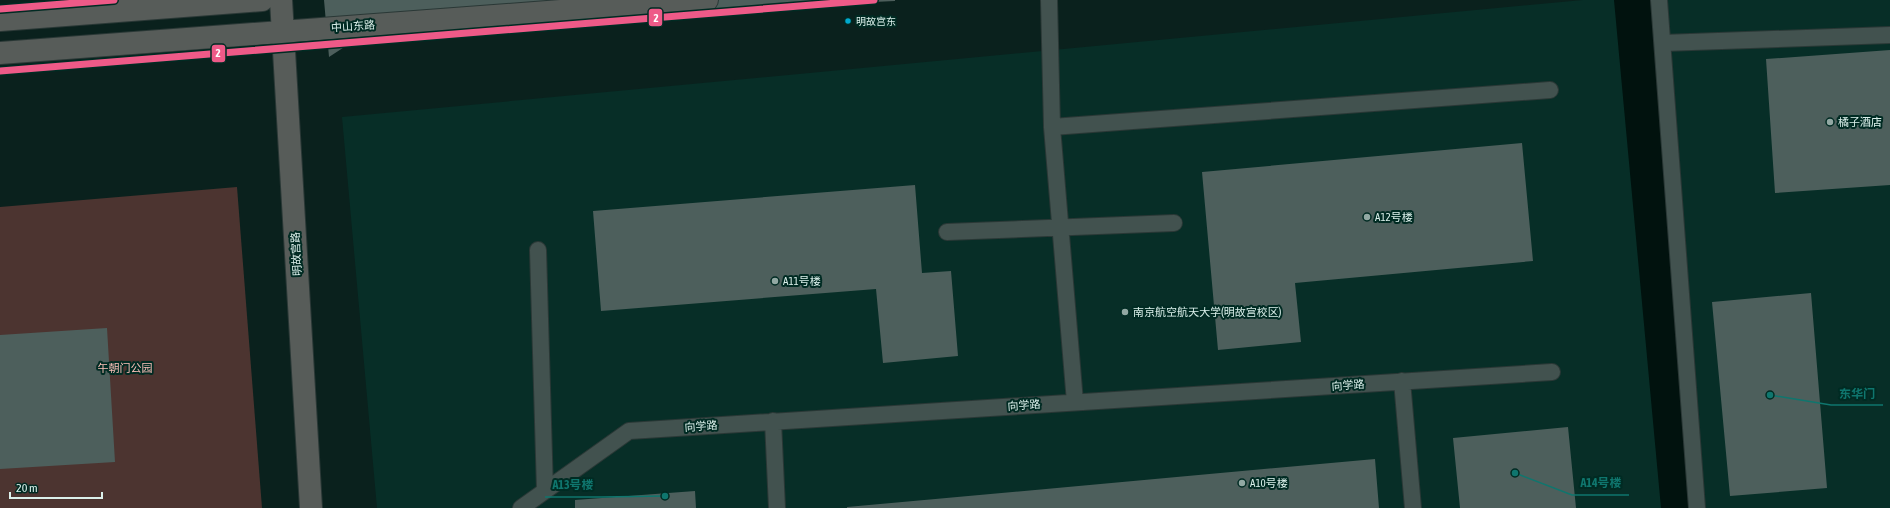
<svg xmlns="http://www.w3.org/2000/svg" width="1890" height="508" font-family="'Asap Condensed','Noto Sans SC',sans-serif">
<style>
.built{fill:#072e27}
.green{fill:#4c3430}
.water{fill:#01120e}
.building{fill:#4d5f5c}
.lines{fill:none;stroke-linecap:round;stroke-linejoin:round}
.service-casing{stroke:#2a3836;stroke-width:18}
.primary-casing{stroke:#2a3836;stroke-width:24}
.service{stroke:#42524f;stroke-width:16}
.primary{stroke:#575c59;stroke-width:22}
.metro-1-casing{stroke:#002b23;stroke-width:10}
.metro-1{stroke:#ee5a88;stroke-width:7}
.bus-dot{fill:#00a9ce;stroke:#002b23;stroke-width:1.5}
.poi-dot{fill:#92a8a3;stroke:#002b23;stroke-width:1.5}
.labels{text-anchor:middle;dominant-baseline:central;stroke-width:4;stroke-linejoin:round;paint-order:stroke}
.bus-label{font-size:10px;fill:#dbf0eb;stroke:#002b23;text-anchor:start}
.street-label{font-size:11px;fill:#dbf0eb;stroke:#002b23}
.poi-label{font-size:11px;fill:#dbf0eb;stroke:#002b23;text-anchor:start}
.park-label{font-size:11px;fill:#fcc0b9;stroke:#002b23}
.leader{fill:none;stroke:#0f766e;stroke-width:1.5}
.callout-dot{fill:#0f766e;stroke:#002b23;stroke-width:1.5}
.callout-label{font-size:12px;text-anchor:middle;font-weight:bold;fill:#0f766e;stroke:#002b23;stroke-width:4;stroke-linejoin:round;paint-order:stroke}
.line-badge{stroke:#002b23;stroke-width:1.5}
.badge-label{font-size:11px;text-anchor:middle;font-weight:bold;fill:#fff}
</style>
<rect width="100%" height="100%" fill="#0a211d"/>
<!-- built -->
<path class="built" d="M1583,0h307v508h-1513l-35,-391z"/>
<!-- green -->
<path class="green" d="M237,187l25,321h-262v-301z"/>
<!-- water -->
<path class="water" d="M1614,0h38l44,508h-35z"/>
<!-- building -->
<path class="building" d="M324,0h571v1l-517,24 -49,32z
M1890,50v135l-115,8 -9,-134z
M1522,143l11,118 -238,22 6,59 -83,8 -16,-178z
M915,185l7,88 29,-2 7,85 -75,7 -7,-74 -275,22 -8,-100z
M1811,293l16,195 -97,8 -18,-194z
M107,328l8,134 -115,7v-134z
M1568,427l8,81h-116l-7,-70z
M1375,459l4,49h-532v-1z
M695,491l1,17h-121v-8z"/>
<g class="lines">
<!-- service casing -->
<g class="service-casing">
<path id="service" d="M1049,0l3,127 23,275
M1659,0l38,508
M1663,43l227,-8
M1052,127l498,-37
M947,232l227,-9
M538,250l7,241
M1402,381l11,127
M773,421l4,87
M521,508l108,-77 923,-59"/>
</g>
<!-- primary casing -->
<g class="primary-casing">
<path id="primary" d="M281,0l30,508
M0,20l262,-20
M0,53l707,-53"/>
</g>
<!-- service -->
<use href="#service" class="service"/>
<!-- primary -->
<use href="#primary" class="primary"/>
<!-- metro-1 casing -->
<g class="metro-1-casing">
<path id="metro-1" d="M0,9l114,-9
M0,71l874,-71"/>
</g>
<!-- metro-1 -->
<use href="#metro-1" class="metro-1"/>
</g>
<!-- markers -->
<circle class="bus-dot" cx="848" cy="21" r="3.5"/>
<g class="poi-dot">
<circle cx="1830" cy="122" r="4"/>
<circle cx="1367" cy="217" r="4"/>
<circle cx="775" cy="281" r="4"/>
<circle cx="1125" cy="312" r="4"/>
<circle cx="1242" cy="483" r="4"/>
</g>
<g class="labels">
<!-- bus labels -->
<g class="bus-label">
<text x="856" y="21">明故宫东</text>
</g>
<!-- street labels -->
<g class="street-label">
<text transform="translate(353 26) rotate(-4)">中山东路</text>
<text transform="translate(296 254) rotate(-93)">明故宫路</text>
<text transform="translate(1348 385) rotate(-4)">向学路</text>
<text transform="translate(1024 405) rotate(-4)">向学路</text>
<text transform="translate(701 426) rotate(-4)">向学路</text>
</g>
<!-- poi labels -->
<g class="poi-label">
<text x="1838" y="122">橘子酒店</text>
<text x="1375" y="217">A12号楼</text>
<text x="783" y="281">A11号楼</text>
<text x="1133" y="312">南京航空航天大学(明故宫校区)</text>
<text x="1250" y="483">A10号楼</text>
</g>
<!-- park labels -->
<g class="park-label">
<text x="125" y="368">午朝门公园</text>
</g>
</g>
<!-- callouts -->
<path class="leader" d="M1770 395L1831 405H1883M1515 473L1572 495H1629M665 496L602 497H545"/>
<g class="callout-dot">
<circle cx="1770" cy="395" r="4"/>
<circle cx="1515" cy="473" r="4"/>
<circle cx="665" cy="496" r="4"/>
</g>
<g class="callout-label">
<text x="1857" y="398">东华门</text>
<text x="1601" y="487">A14号楼</text>
<text x="573" y="489">A13号楼</text>
</g>
<g class="line-badge">
<rect x="648" y="8" width="15" height="19" rx="4" fill="#ee5a88"/>
<rect x="211" y="44" width="15" height="19" rx="4" fill="#ee5a88"/>
</g>
<g class="badge-label">
<text x="656" y="22">2</text>
<text x="218" y="57">2</text>
</g>
<!-- scale -->
<path d="M10 492v6h92v-6" fill="none" stroke="#dbf0eb" stroke-width="2"/>
<text x="16" y="492" font-size="12" fill="#dbf0eb" stroke="#002b23" stroke-width="3" paint-order="stroke">20 m</text>
</svg>
